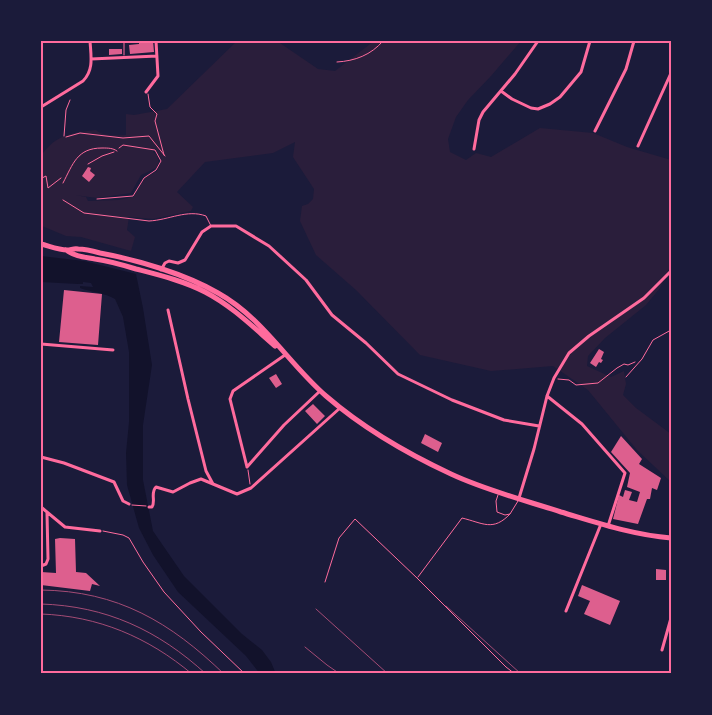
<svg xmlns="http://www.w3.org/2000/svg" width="712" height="715" font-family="Figtree,sans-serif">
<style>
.green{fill:#2a1e3b;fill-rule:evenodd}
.water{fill:#12122b}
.building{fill:#dd5f8e}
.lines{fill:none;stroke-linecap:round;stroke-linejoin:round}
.path{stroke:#ff6b9d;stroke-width:1}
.service{stroke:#ff6b9d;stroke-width:1}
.minor{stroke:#ff6b9d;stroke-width:3}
.primary{stroke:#ff6b9d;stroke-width:5}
.rail{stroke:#a44b75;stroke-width:1}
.neatline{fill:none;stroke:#ff6b9d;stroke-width:2}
</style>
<rect width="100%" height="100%" fill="#1b1b3a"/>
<!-- green -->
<path class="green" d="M237,41h40l41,28 17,2 39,-30h147l-30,35 -23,24 -12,17 -8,22 2,13 16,8 10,-7 15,4 49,-29 53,5 34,14 44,13v105l-11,23 -14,17 -41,33 -17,18 -1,10 24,11 13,-6 2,13 -3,11 13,13 35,26v48l-34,-32 -49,-60 -35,-24 -62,5 -71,-16 -64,-65 -40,-35 -16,-34 2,-15 6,-2 5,-5 1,-10 -21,-32 2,-15 -22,11 -68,9 -28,30 16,15 -2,4 -38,8 -24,-2 -2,13 8,7 -4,14 -50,-14 -15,-1 -24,-10 -1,-70c15,-22 31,-23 55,-26 8,7 20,5 30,5v-21l8,1 33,-6zM154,148l8,12 -5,11 -12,7 -12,19 -15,3 -30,1 -2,-4 -11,-2 22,3 34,-5 10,-18 15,-7 3,-6 -2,-7 -4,-3z"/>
<!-- water -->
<path class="water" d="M41,256l43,5 52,13 7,34 9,57 -9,60v55l10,51 31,45 58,58 20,16 9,12 5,12h-16l-14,-18 -68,-64 -25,-37 -14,-27 -12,-43 -1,-32 3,-31v-70l-6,-35 -8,-18c-10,-6 -24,-7 -35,-11v-2l13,1 -2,-4 -8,-1v2h-5l-37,-2z"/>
<!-- building -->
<path class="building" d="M139,41h14l1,11 -24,2 -1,-9 10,-1z
M109,49h13v5l-13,1z
M88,167l3,1 -1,3 5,4 -6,7 -7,-6z
M64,290l38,4 -4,51 -39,-3z
M599,349l5,3 -3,7 2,1 -2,3 -2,-1 -3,5 -6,-4z
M276,374l6,10 -6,4 -7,-10z
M313,404l12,12 -8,8 -12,-13z
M425,434l17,9 -4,9 -17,-9z
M621,436l21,23 -3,5 22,14 -4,12 -5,-2 -2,11h-3l-9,25 -25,-5 6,-24 4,2 2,-7 7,2 -3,8 8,2 3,-10 -13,-5 3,-14 -19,-21z
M60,538l15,1 1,33 10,1 14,13 -8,-2 -2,7 -49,-6v-13l15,1 -1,-34z
M656,569l10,1v10h-10z
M582,585l38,16 -10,24 -26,-11 6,-13 -12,-5z"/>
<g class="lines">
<!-- path -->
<path class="path" d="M337,62c18,-1 34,-7 46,-21
M148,94l2,13 7,7 -2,7 9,34
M64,136l2,-26 4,-10
M66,137l14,-4 43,5 26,-2 16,20
M88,164l14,-8 12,-4
M41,173l1,5 4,-2 2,12 13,-10
M97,199l36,-3 11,-18 12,-8 5,-9 -6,-11 -32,-5 -4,3
M558,379l11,1 7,5 22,-2 19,-15 7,-4 4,1 7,-3
M248,470l2,14
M132,505l14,1
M103,531l20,4 6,3 14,24 21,30 37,40 44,42"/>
<!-- service -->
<path class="service" d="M124,41v14
M63,183c10,-19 14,-35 39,-35 6,0 11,0 15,3
M63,200l21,13 65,8c20,-1 38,-12 57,-5l5,10
M626,377l16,-18 11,-19 18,-10
M498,495l-2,6 1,11 8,3 5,-1 8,-13
M418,577l44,-59c21,5 31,14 48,-4
M325,582l14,-44 16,-19 62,59 89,89 9,7"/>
<!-- minor -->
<path class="minor" d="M91,59l66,-3
M501,91l11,8 19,9 7,1 12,-5 10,-7 21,-25 9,-31
M146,92l12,-16 -2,-35
M41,107l42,-26c11,-11 8,-25 7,-40
M595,131l31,-62 8,-28
M638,146l33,-73
M474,149l5,-29 4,-8 32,-38 23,-33
M161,270l4,-7 4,-2 9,2 7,-3 17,-28 9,-6h25l33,20 37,34 26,35 34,28 32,31 54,26 52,20 35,6
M168,310l20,89 18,72 7,13
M41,344l72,6
M547,396l35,28 43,49 -17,53
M41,457l23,6 50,19 9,19 6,3
M247,467l-17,-68 3,-8 52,-36
M247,467l37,-42 36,-34
M519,498l15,-49 13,-53 7,-18 15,-25 20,-17 55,-38 27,-27
M41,507l24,20 35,4
M149,507h3c4,-6 -2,-14 4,-20l17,5 17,-9 11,-4 36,15 14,-6 89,-80
M41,566l5,-2 2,-5 -1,-46
M566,611l35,-87
M662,650l9,-32"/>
<!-- primary -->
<path class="primary" d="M41,244c8,2 18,6 26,6 4,0 7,-2 11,-1 7,0 15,2 22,4 38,7 85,21 118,40 45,25 70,70 108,103 37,32 80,57 125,78 34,16 73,26 110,38 37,11 72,23 110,26
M66,250c10,7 18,7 29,9 14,2 28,6 41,10 23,6 48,12 69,23 27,14 48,35 70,54"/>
<!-- rail -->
<path class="rail" d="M41,590c77,1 129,32 183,84
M41,604c65,2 117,26 165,70
M446,606l75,68
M316,609l72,65
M41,614c57,2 107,23 151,60
M305,647l22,18 13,9"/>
</g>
<!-- border -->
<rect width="712" height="715" fill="none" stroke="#1b1b3a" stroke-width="85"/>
<rect x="42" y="42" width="628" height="630" class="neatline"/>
</svg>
